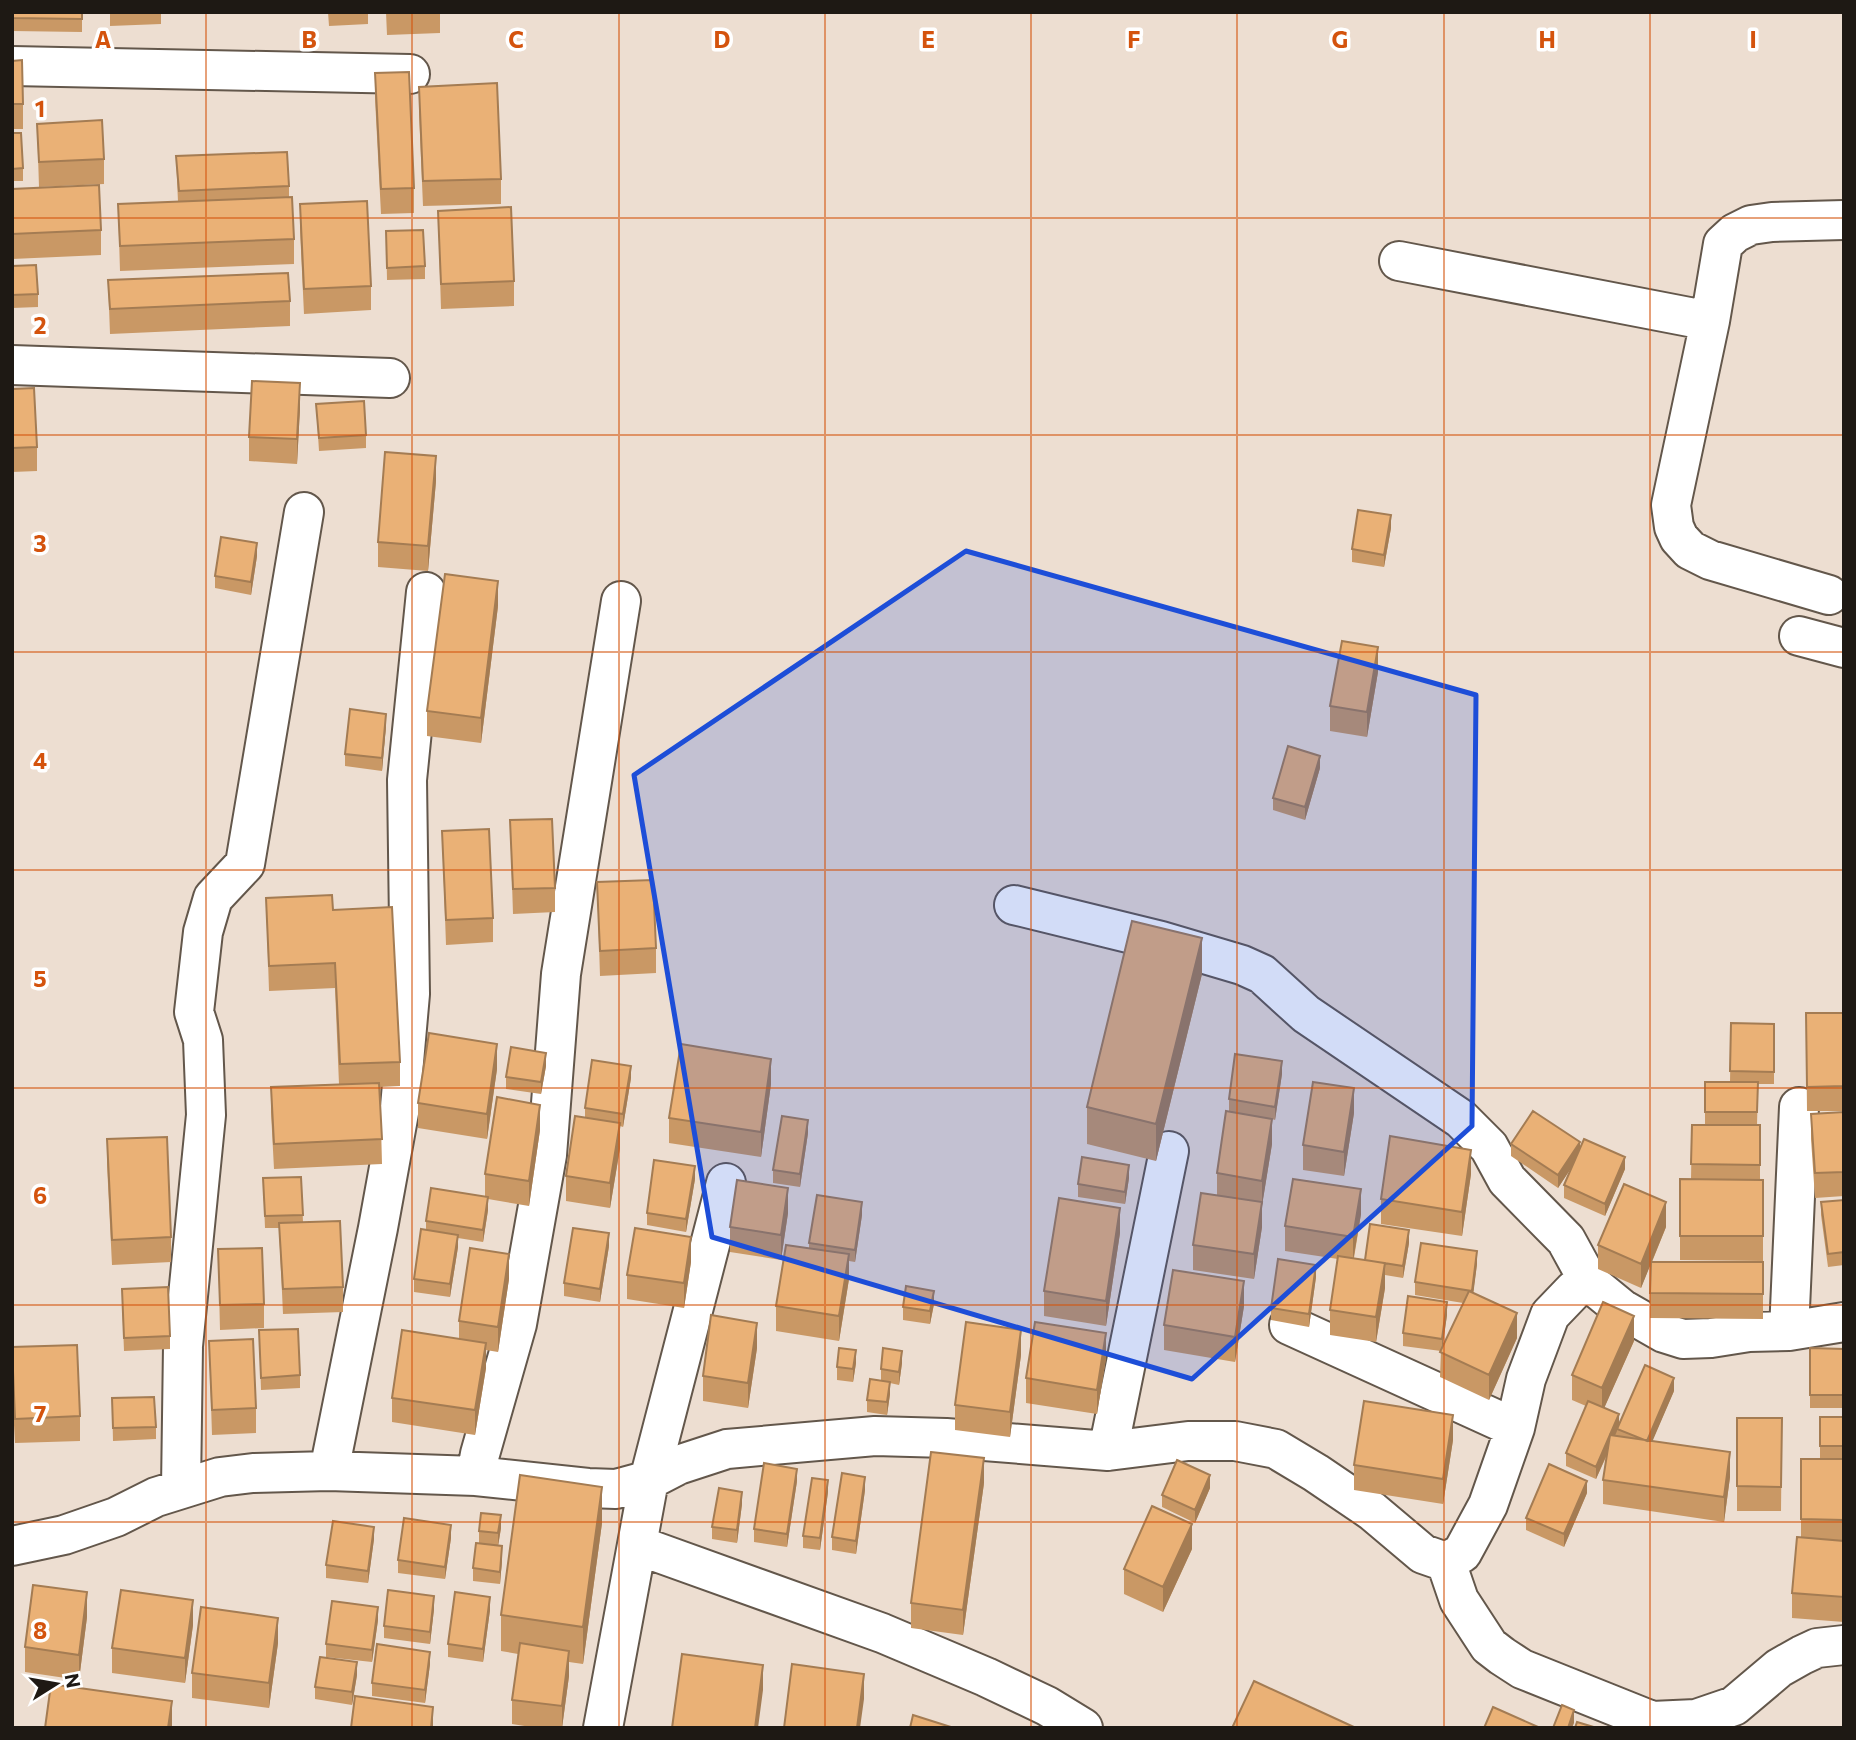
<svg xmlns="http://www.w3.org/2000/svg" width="1856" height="1740" font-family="Commissioner,sans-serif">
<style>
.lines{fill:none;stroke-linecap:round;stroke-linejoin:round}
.street-casing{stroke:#63574b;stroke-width:42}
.street{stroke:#fff;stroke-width:38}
.wall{fill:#c99865}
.shaded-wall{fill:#a47c53}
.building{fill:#eab176;stroke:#a47c53;stroke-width:2}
.marked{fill:#1d4ed8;fill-opacity:0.2;stroke:#1d4ed8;stroke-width:5;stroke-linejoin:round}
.grid{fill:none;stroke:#d4530d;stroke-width:2;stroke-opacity:0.55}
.grid-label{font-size:23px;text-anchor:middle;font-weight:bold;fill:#d4530d;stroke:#fff;stroke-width:7;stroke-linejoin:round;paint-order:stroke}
</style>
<rect width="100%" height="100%" fill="#edded1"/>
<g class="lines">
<!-- street casing -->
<g class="street-casing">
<path id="street" d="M12,66l398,8
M1399,261l311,60
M12,365l378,13
M1829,595l-119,-35 -20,-10 -11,-12 -5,-11 -3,-22 39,-184 13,-77 12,-11 16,-8 21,-3 72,-2
M1799,636l45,12
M1014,905l147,36 81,24 20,9 44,40 155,105 28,28 18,33 59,60 23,42 33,27 42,24 19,6 28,-1 38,-6 40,-1 55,-9
M1289,1325l226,103
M1789,1331l10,-224
M1108,1451l61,-300
M329,1471l49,-243 22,-121 10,-113 -3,-214 19,-188
M476,1476l4,-22 37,-130 30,-169 14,-181 60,-373
M181,1488l2,-142 23,-231 -3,-75 -9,-28 9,-80 10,-34 32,-34 59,-352
M637,1545l245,88 104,44 61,29 36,22
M12,1546l52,-11 52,-18 40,-20 64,-20 33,-4 76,-2 147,5 112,12 28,1 33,-9 29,-15 49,-16 148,-13 71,2 162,13 80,-10h47l41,8 40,24 56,38 51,43 23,8 16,-9 26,-48 27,-77 11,-49 24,-64 24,-25 15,-8
M1446,1562l13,38 30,46 13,10 20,13 130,52 44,-2 38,-13 45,-38 23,-13 15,-7 27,-3
M603,1728l46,-248 77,-297"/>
</g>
<!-- street -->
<use href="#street" class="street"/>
</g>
<!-- wall -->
<path class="wall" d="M12,12h70v20l-70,-1z
M110,12h51v12l-51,2z
M328,12h40v12l-39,2z
M386,12h54v21l-53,2z
M12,61l11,43v25h-11z
M375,73l39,115v25l-33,1 -6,-116z
M419,87l82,92v25l-78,2 -4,-94z
M37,124l67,35v25l-65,3z
M12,133l11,35v13h-11z
M176,156l113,30v11l5,42v25l-174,7 -2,-67 60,-2z
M12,189l89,41v25l-89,4z
M300,204l71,82v24l-67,4 -4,-85z
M438,211l76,70v25l-73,3z
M386,231l39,35v13l-38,1z
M12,266l26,28v13l-26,1z
M108,280l182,21v25l-180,8z
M12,389l25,58v24l-25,1z
M316,404l50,31v13l-47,3z
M300,408l-3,56 -48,-3v-24z
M436,481l-8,90 -50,-4v-25z
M1391,528l-7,39 -32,-5v-13z
M257,556l-6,39 -36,-7v-12z
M498,606l-17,137 -54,-7v-25z
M1378,672l-11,65 -37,-6v-25z
M386,726l-4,45 -37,-5v-12z
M1320,768l-15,52 -32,-10v-12z
M510,820l45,68v24l-42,2z
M442,831l51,87v24l-47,3z
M597,882l59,66v25l-56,3z
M266,898l67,12 67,152v24l-20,1 2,77 -108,5 -3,-57v-25l68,-3 -4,-96 -66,3z
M1202,974l-46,187 -69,-17v-37z
M1806,1013h38v98h-37z
M1731,1023l43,1v60h-16l-1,41h-52v-43h25z
M546,1066l-5,28 -35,-5v-12z
M497,1069l-10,70 -69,-11v-25z
M1282,1074l-7,46 -3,-1v25l-10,61v22l-8,52 -61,-9v-25l24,-50v-22l12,-61v-13z
M631,1078l-8,49 -3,-1v22l-10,60 -44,-7v-25l19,-59v-9z
M771,1084l-10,73 -92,-14v-25z
M1844,1112v84l-29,2 -4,-59v-25z
M1354,1113l-10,63 -41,-6v-25z
M1692,1125h68v55h3v81l-83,-1v-81h11z
M540,1130l-11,76 -41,-7v11l-5,32 -25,-4v9l-8,50 -36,-5v-13l12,-49v-9l59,-24v-23z
M808,1133l-8,54 -27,-4v-13z
M107,1139l64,98v25l-59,3 -5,-101z
M1511,1144l69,4 45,21 -20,47 -41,-18v-13l8,-19 -14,22 -47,-32z
M1471,1174l-9,62 -81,-12v-25z
M301,1177l2,45 40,65v25l-60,2 -4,-86h-14l-2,-50z
M1129,1178l-4,26 -47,-7v-13z
M695,1179l-9,53 -39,-7v-12z
M1844,1200v65l-16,2 -7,-52v-13z
M788,1213l-7,47 -51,-8v-25z
M1361,1214l-7,44 11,2 44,-17 -6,35 -18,-3v13l-9,54 -46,-7v-25l8,-51 -53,-8v-25z
M862,1215l-7,47 -6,-1v18l-10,62 -63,-10v-25l33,-58v-5z
M1666,1227l-14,35h111v57l-113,-1v-53l-9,23 -43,-19v-24z
M1120,1233l-14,93 -62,-10v-25z
M609,1246l-9,56 -36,-6v-13z
M218,1249l46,55v24l-44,2z
M691,1262l-7,46 -57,-9v-24z
M1477,1264l-4,29 44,45 -28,62 -49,-23 1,-26 -38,-5v-13l44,-18 -5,33 21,-45 -48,-8v-13z
M1316,1277l-7,50 -38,-7v-12z
M509,1279l-11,73 -12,-2v18l-11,67 -83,-13v-24l67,-59v-18z
M122,1301l48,35v13l-46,2z
M934,1304l-4,20 -27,-4v-13z
M1244,1306l-9,56 -71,-12v-25z
M259,1330l41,45v13l-39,2z
M209,1341l47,67v25l-44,2z
M1634,1341l-30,67 15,16 55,-33 -22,50 78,36 -6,45 -121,-18v-24l4,-25 -11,24 -30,-13v-13l20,-47 -14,-6v-25z
M12,1347l68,69v25l-65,2 -3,-54z
M757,1348l-9,60 -45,-7v-25z
M1810,1348l34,1v59h-34z
M1021,1355l-11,82 -55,-7v-25z
M1106,1358l-9,56 -71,-11v-25z
M856,1363l-3,19 -16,-2v-13z
M902,1363l-3,22 -9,-2v11l-3,21 -20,-3v-12l14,-19v-12z
M112,1398l44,29v12l-43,2z
M1820,1417h24v41h-24z
M1737,1418h45l-1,93h-44z
M1453,1440l-10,64 -89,-14v-25z
M1801,1459h43v163l-52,-4v-25l9,-55z
M797,1481l-10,66 -33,-5v-13z
M984,1483l-21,152 -52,-7v-25z
M1210,1488l-15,35 -33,-16v-12z
M865,1490l-9,64 -24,-4v-13z
M828,1492l-8,58 -17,-2v-12z
M1587,1493l-23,54 -38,-17v-12z
M742,1504l-5,39 -25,-4v-12z
M602,1523l-19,141 -14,-2v14l-7,52h-25l-25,-4v-24l6,-46 -17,-3v-36z
M501,1528l-3,18 -19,-3v-12z
M451,1538l-6,41 -47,-6v-13z
M374,1539l-6,44 -42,-5v-13z
M1192,1549l-29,63 -39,-18v-25z
M502,1559l-2,25 -27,-3v-13z
M434,1609l-4,35 -46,-6v-12z
M490,1610l-7,52 -35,-5v-13z
M87,1617l-8,63 -54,-8v-25z
M378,1620l-6,42 -46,-5v-13z
M193,1625l-8,58 -73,-10v-25z
M278,1643l-9,65 -77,-10v-25z
M430,1664l-5,39 -53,-7v-13z
M357,1675l-5,30 -37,-6v-12z"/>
<!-- shaded-wall -->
<path class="shaded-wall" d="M300,383v25l-3,56v-25z
M436,456v25l-8,90v-25z
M1391,515v13l-7,39v-12z
M257,543v13l-6,39v-13z
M498,581v25l-17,137v-25z
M1378,647v25l-11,65v-25z
M386,714v12l-4,45v-13z
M1320,756v12l-15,52v-13z
M1202,938v36l-46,187v-37z
M497,1044v25l-10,70v-25z
M546,1053v13l-5,28v-12z
M771,1059v25l-10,73v-25z
M1282,1061v13l-7,46v-13z
M631,1066v12l-8,49v-13z
M1354,1088v25l-10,63v-24z
M540,1105v25l-11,76v-25z
M1272,1119v25l-10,62v-25z
M808,1120v13l-8,54v-13z
M620,1123v25l-10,60v-25z
M1580,1142v13l-22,33v-13z
M1471,1150v24l-9,62v-24z
M1625,1157v12l-20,47v-12z
M1129,1165v13l-4,26v-12z
M695,1166v13l-9,53v-13z
M788,1188v25l-7,47v-25z
M1361,1189v25l-8,47v-24z
M488,1197v13l-5,32v-12z
M862,1202v13l-7,47v-12z
M1262,1202v25l-8,52v-25z
M1666,1202v25l-25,61v-24z
M1120,1208v25l-14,93v-25z
M1409,1230v13l-6,35v-12z
M609,1233v13l-9,56v-13z
M458,1235v12l-8,50v-13z
M691,1237v25l-7,46v-25z
M1477,1251v13l-5,40v-13z
M509,1254v25l-11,73v-25z
M849,1254v25l-10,62v-25z
M1385,1263v25l-9,54v-25z
M1316,1265v12l-7,50v-13z
M1244,1281v25l-9,56v-25z
M934,1291v13l-4,20v-13z
M1447,1302v13l-5,36v-12z
M1517,1313v25l-28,62v-25z
M1634,1316v25l-32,72v-25z
M757,1323v25l-9,60v-25z
M1021,1330v25l-11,82v-25z
M1106,1333v25l-9,56v-24z
M486,1343v25l-11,67v-25z
M856,1350v13l-3,19v-13z
M902,1351v12l-3,22v-13z
M1674,1378v13l-27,63v-13z
M890,1382v12l-3,21v-13z
M1619,1414v13l-2,2v2l-21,48v-12z
M1453,1415v25l-10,64v-25z
M1730,1452v25l-6,45v-25z
M984,1458v25l-21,152v-25z
M797,1469v12l-10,66v-13z
M1210,1475v13l-15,35v-13z
M865,1477v13l-9,64v-13z
M828,1480v12l-8,58v-12z
M1587,1481v12l-23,54v-13z
M602,1487v36l-19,141v-37z
M742,1492v12l-5,39v-13z
M501,1515v13l-3,18v-13z
M1192,1524v25l-29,63v-25z
M451,1525v13l-6,41v-12z
M374,1527v12l-6,44v-12z
M502,1546v13l-2,25v-12z
M87,1592v25l-8,63v-25z
M434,1596v13l-4,35v-12z
M490,1597v13l-7,52v-13z
M193,1600v25l-8,58v-25z
M378,1607v13l-6,42v-12z
M278,1618v25l-9,65v-25z
M569,1651v25l-7,52v-22z
M430,1652v12l-5,39v-13z
M357,1662v13l-5,30v-13z
M763,1665v25l-5,38h-3z
M864,1674v25l-4,29h-3z
M172,1701v27h-4z
M433,1707v21h-2z
M1574,1710v13l-2,5h-4z"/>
<!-- building -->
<path class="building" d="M12,12h70v7l-70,-1z
M22,60l1,44h-11v-43z
M409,72l5,116 -33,1 -6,-116z
M497,83l4,96 -78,2 -4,-94z
M102,120l2,39 -65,3 -2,-38z
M12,133h9l2,35 -11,1z
M287,152l2,34 -110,5 -3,-35z
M99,185l2,45 -89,4v-45z
M292,197l2,42 -174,7 -2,-42z
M367,201l4,85 -67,3 -4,-85z
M511,207l3,74 -73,3 -3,-73z
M423,230l2,36 -38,2 -1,-37z
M36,265l2,29 -26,1v-29z
M288,273l2,28 -180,8 -2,-29z
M252,381l48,2 -3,56 -48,-2z
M34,388l3,59 -25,1v-59z
M364,401l2,34 -47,3 -3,-34z
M385,452l51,4 -8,90 -50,-4z
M1358,510l33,5 -7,40 -32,-6z
M221,537l36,6 -6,39 -36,-6z
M445,574l53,7 -17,137 -54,-7z
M1342,641l36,6 -11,65 -37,-6z
M350,709l36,5 -4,44 -37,-4z
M1288,746l32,10 -15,51 -32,-9z
M552,819l3,69 -42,1 -3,-69z
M489,829l4,89 -47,2 -4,-89z
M653,880l3,68 -56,3 -3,-69z
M332,895l1,15 59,-3 8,155 -60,2 -5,-101 -66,3 -3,-68z
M1132,921l70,17 -46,186 -69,-17z
M1806,1013h38v73l-37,1z
M1731,1023l43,1v48l-44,-1z
M429,1033l68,11 -10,70 -69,-11z
M681,1044l90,15 -10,73 -92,-14z
M511,1047l35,6 -5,29 -35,-5z
M1235,1054l47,7 -7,46 -46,-8z
M592,1060l39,6 -8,48 -38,-6z
M1313,1082l41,6 -10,64 -41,-7z
M1705,1082h53l-1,30h-52z
M379,1083l3,56 -108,5 -3,-57z
M497,1097l43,8 -11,76 -44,-7z
M1226,1111l46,8 -10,62 -45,-8z
M1533,1111l47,31 -22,33 -47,-31z
M1844,1112v60l-29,1 -4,-59z
M575,1116l45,7 -10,60 -44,-7z
M782,1116l26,4 -8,54 -27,-4z
M1692,1125h68v40l-69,-1z
M1390,1136l81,14 -9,62 -81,-13z
M167,1137l4,100 -59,3 -5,-101z
M1584,1139l41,18 -20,47 -41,-19z
M1082,1157l47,8 -4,27 -47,-8z
M654,1160l41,6 -9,53 -39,-6z
M301,1177l2,38 -38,1 -2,-38z
M1293,1179l68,10 -8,48 -68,-11z
M1680,1179l83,1v56h-83z
M737,1180l51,8 -7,47 -51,-8z
M1624,1184l42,18 -25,62 -43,-19z
M431,1188l57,9 -5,33 -57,-9z
M1201,1193l61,9 -8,52 -61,-9z
M817,1195l45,7 -7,48 -46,-7z
M1059,1198l61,10 -14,93 -62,-10z
M1844,1200v52l-16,2 -7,-52z
M340,1221l3,66 -60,2 -4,-66z
M1370,1224l39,6 -6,36 -38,-6z
M573,1228l36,5 -9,56 -36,-6z
M635,1228l56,9 -7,46 -57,-8z
M421,1229l37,6 -8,49 -36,-5z
M1421,1243l56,8 -5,40 -57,-9z
M786,1245l63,9 -10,62 -63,-10z
M262,1248l2,56 -44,1 -2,-56z
M470,1248l39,6 -11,73 -39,-6z
M1338,1256l47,7 -9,54 -46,-7z
M1278,1259l38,6 -7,49 -38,-6z
M1651,1262h112v32l-113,-1z
M1173,1270l71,11 -9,56 -71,-12z
M906,1286l28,5 -4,20 -27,-4z
M168,1287l2,49 -46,2 -2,-49z
M1469,1291l48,22 -28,62 -49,-23z
M1408,1296l39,6 -5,37 -39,-6z
M1603,1302l31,14 -32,72 -30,-13z
M711,1315l46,8 -9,60 -45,-7z
M966,1322l55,8 -11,82 -55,-7z
M1035,1322l71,11 -9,57 -71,-12z
M298,1329l2,46 -39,3 -2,-48z
M402,1330l84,13 -11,67 -83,-12z
M253,1339l3,69 -44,2 -3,-69z
M77,1345l3,71 -65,3 -3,-72z
M839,1348l17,2 -3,19 -16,-2z
M883,1348l19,3 -3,21 -18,-3z
M1810,1348l34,1v46h-34z
M1645,1365l29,13 -27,63 -30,-12z
M870,1379l20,3 -3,20 -20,-2z
M154,1397l2,30 -43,1 -1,-30z
M1364,1401l89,14 -10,64 -89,-14z
M1588,1401l31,13 -23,53 -30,-14z
M1820,1417h24v29h-24z
M1737,1418h45l-1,69 -44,-1z
M1610,1435l120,17 -6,45 -121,-17z
M931,1452l53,6 -21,152 -52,-7z
M1801,1459h43v61l-43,-1z
M1177,1460l33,15 -15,35 -33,-15z
M764,1463l33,6 -10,65 -33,-5z
M1549,1464l38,17 -23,53 -38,-16z
M842,1473l23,4 -9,64 -24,-4z
M520,1475l82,12 -19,140 -82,-12z
M812,1478l16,2 -8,58 -17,-2z
M719,1488l23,4 -5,38 -25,-3z
M1152,1506l40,18 -29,63 -39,-18z
M481,1513l20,2 -3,18 -19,-2z
M404,1518l47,7 -6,42 -47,-7z
M333,1521l41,6 -6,44 -42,-6z
M1797,1537l47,4v56l-52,-4z
M476,1543l26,3 -2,26 -27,-4z
M33,1585l54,7 -8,63 -54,-8z
M121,1590l72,10 -8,58 -73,-10z
M388,1590l46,6 -4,36 -46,-6z
M455,1592l35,5 -7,52 -35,-5z
M332,1601l46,6 -6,43 -46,-6z
M201,1607l77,11 -9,65 -77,-10z
M520,1643l49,8 -7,55 -50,-6z
M377,1644l53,8 -5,38 -53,-7z
M682,1654l81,11 -8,63h-83z
M320,1657l37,5 -5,30 -37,-5z
M792,1664l72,10 -7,54h-73z
M1254,1681l102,47h-124z
M51,1684l121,17 -4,27h-123z
M355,1696l78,11 -2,21h-80z
M1562,1705l12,5 -6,18h-15z
M1493,1707l45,20v1h-54z
M913,1715l41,13h-44z
M1577,1722l20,6h-22z"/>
<!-- marked area -->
<path class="marked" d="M966,551l510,144 -4,431 -280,253 -480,-142 -78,-462z"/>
<!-- grid -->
<path class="grid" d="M206,12v1716M412,12v1716M619,12v1716M825,12v1716M1031,12v1716M1237,12v1716M1444,12v1716M1650,12v1716M12,218h1832M12,435h1832M12,652h1832M12,870h1832M12,1088h1832M12,1305h1832M12,1522h1832"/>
<g class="grid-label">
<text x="103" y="48">A</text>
<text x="309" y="48">B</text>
<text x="516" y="48">C</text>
<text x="722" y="48">D</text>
<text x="928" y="48">E</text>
<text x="1134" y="48">F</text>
<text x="1340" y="48">G</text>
<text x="1547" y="48">H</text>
<text x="1753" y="48">I</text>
<text x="40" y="117">1</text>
<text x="40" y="334">2</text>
<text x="40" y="552">3</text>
<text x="40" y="769">4</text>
<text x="40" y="987">5</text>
<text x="40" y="1204">6</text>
<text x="40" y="1422">7</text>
<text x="40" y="1639">8</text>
</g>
<!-- border -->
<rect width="1856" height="1740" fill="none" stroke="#1e1914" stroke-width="28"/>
<!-- north arrow -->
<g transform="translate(56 1684) rotate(79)" stroke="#ffffff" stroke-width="5" paint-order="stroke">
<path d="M0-5L12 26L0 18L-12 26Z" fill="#1e1914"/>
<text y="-10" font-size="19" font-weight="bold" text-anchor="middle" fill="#1e1914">N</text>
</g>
</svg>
